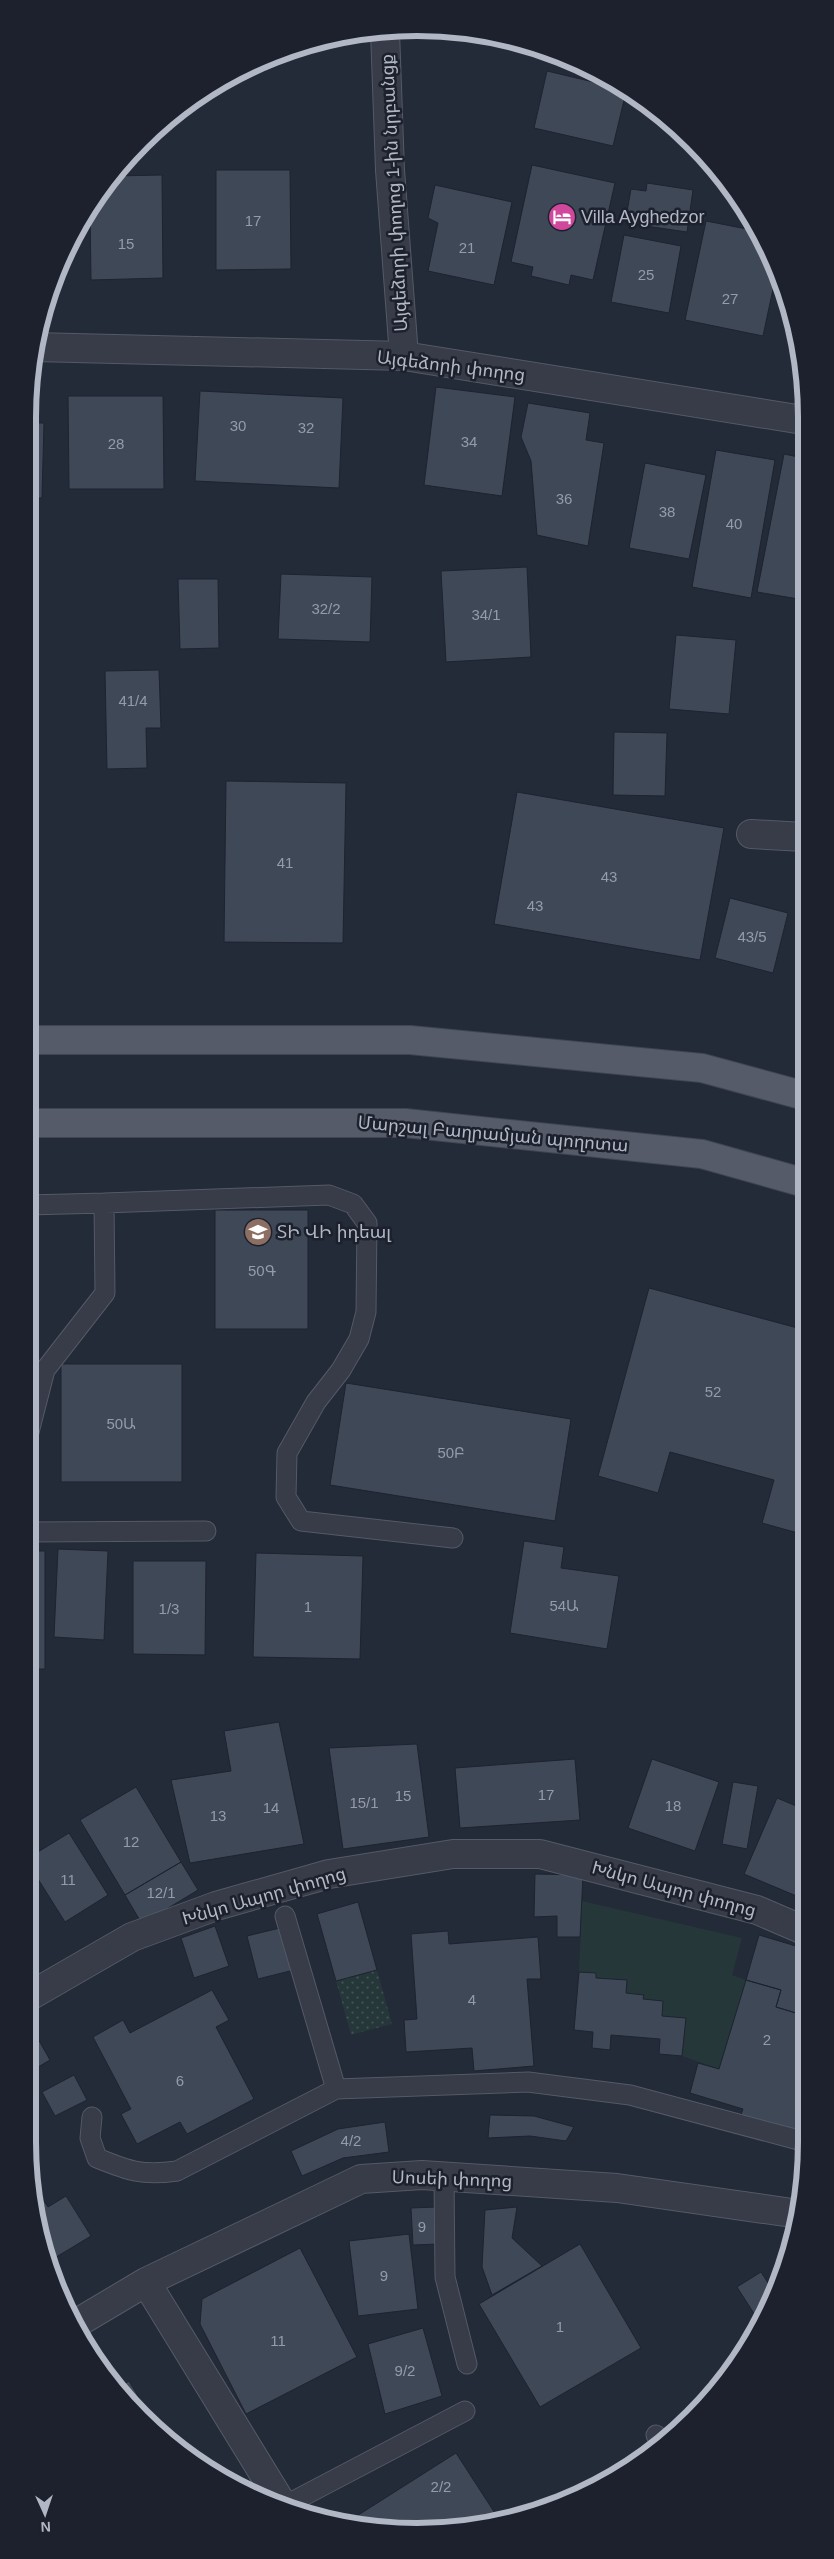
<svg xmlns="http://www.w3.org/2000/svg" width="834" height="2559" font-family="Arial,'Noto Sans Armenian',sans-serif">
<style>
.grass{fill:#26373a}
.park{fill:url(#park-dots)}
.building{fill:#3f4857;stroke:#1e232f}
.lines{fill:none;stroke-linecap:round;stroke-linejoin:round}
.lane-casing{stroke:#545a66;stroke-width:21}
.street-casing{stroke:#545a66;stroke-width:30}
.primary-casing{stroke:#404551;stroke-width:30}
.lane{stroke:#373c48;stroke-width:19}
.street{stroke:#373c48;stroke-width:28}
.primary{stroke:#555b68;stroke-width:28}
.labels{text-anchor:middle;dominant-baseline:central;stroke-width:5;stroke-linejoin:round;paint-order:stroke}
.number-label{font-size:15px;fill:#949ba9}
.street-label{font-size:18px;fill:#b1b7c4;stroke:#1c212d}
.poi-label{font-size:18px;fill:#b1b7c4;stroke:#1c212d;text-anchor:start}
.rim{fill:none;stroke:#b1b7c4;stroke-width:6}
</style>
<defs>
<pattern id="park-dots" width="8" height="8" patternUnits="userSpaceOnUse" patternTransform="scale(1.25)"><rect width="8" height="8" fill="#26373a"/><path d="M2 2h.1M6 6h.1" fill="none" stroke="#435255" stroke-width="1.8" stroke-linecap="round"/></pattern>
</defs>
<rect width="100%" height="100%" fill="#232a38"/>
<!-- grass -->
<path class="grass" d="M582,1901l160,37 -10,37 14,5 -27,89 -37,-13 4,-38 -24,-2 -19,-17v-4l-17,-2v-13l-30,-2v-5l-17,-1z"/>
<!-- park -->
<path class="park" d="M377,1970l15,54 -41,11 -15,-54z"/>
<!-- building -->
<path class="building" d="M315,43l1,6h-23z
M547,71l76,18 3,3 -13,54 -79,-18z
M532,165l83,18 -22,97 -22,-5 -2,10 -38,-9 2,-9 -22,-5z
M216,170h74l1,99 -75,1z
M162,175l1,103 -72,2 -1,-73 3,-7 20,-24z
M647,183l46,7 -6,42 -62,-9 6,-34 15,2z
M435,185l77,17 -18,83 -66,-14 10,-48 -10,-5z
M706,221l51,10 9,14 10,30 -13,61 -78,-16z
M624,235l57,11 -12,67 -58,-11z
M60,263v20l-7,-1 4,-14z
M436,387l79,10 -13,99 -78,-11z
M200,391l143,7 -4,90 -144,-7z
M68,396h95l1,93h-95z
M528,403l62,10 -4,27 18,3 -16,103 -51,-11 -6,-74 -10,-24z
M28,423h16l-2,75h-14z
M716,450l59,10 -24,138 -59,-11z
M784,454l19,4 1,142 -47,-8z
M645,463l61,12 -17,84 -60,-11z
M527,567l4,90 -85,5 -5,-91z
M281,574l91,3 -2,65 -92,-3z
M178,579h40l1,69 -39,1z
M676,635l60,5 -7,74 -60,-5z
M159,670l2,58h-15l1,40 -40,1 -2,-98z
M614,732l53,1 -2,63 -52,-1z
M226,781l120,2 -3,160 -119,-1z
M517,792l207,36 -24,132 -206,-36z
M730,898l58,15 -15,60 -58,-15z
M215,1210h93v119h-93z
M649,1288l156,42v205l-43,-12 12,-43 -104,-28 -12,41 -60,-17z
M61,1364h121v118h-121z
M346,1383l225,36 -16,102 -225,-36z
M524,1541l40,6 -3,21 58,8 -12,73 -97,-16z
M58,1549l50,2 -4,89 -50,-3z
M28,1551h17v118h-17z
M256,1553l107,3 -3,103 -107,-2z
M133,1561h73l-1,94 -72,-1z
M279,1722l25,122 -114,19 -19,-83 60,-9 -7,-40z
M417,1744l12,93 -86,12 -14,-101z
M575,1759l5,61 -120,8 -5,-60z
M652,1759l67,23 -24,69 -67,-23z
M733,1782l25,4 -11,63 -25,-5z
M136,1787l45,75 -56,33 -45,-75z
M777,1798l29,12v90l-62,-26z
M69,1833l39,62 -43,27 -37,-59v-5z
M181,1862l17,28 -56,34 -17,-29z
M535,1874l48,1 -3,62h-23v-21l-23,1z
M358,1902l19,68 -41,11 -19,-67z
M215,1926l14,40 -35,12 -13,-40z
M284,1927l10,43 -36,9 -11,-43z
M448,1931l1,13 89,-7 3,42h-14l7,87 -60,5 -2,-23 -66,4 -2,-32 13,-1 -6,-85z
M759,1935l47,14v67l-30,-9 5,-17 -35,-10z
M28,1947l8,13 -8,5z
M579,1972l17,1v5l31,2 -1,13 18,2 -1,4 20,2 -1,15 24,2 -4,38 -23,-2 1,-15 -49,-4 -1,15 -18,-2 1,-16 -19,-2z
M746,1980l35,10 -5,17 30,9v124l-67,-20 4,-11 -53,-16 8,-30 21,6z
M212,1990l17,30 -13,7 38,72 -67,35 -7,-12 -43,22 -16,-30 10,-5 -38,-72 30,-17 7,13z
M28,2021l22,39 -22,13z
M74,2075l13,25 -32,16 -13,-24z
M490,2115l44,1 40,11 -8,14 -36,-5 -42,2z
M385,2122l4,30 -46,6 -41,18 -11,-25 47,-22z
M32,2182l16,25 18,-11 25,40 -43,26 -13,-44z
M436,2207l2,37 -25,1 -2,-37z
M517,2207l-5,31 30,28 -50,29 -10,-28 3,-57z
M409,2234l9,75 -60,7 -9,-75z
M580,2244l61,104 -101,59 -61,-103z
M300,2248l57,109 -111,57 -46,-90 2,-25z
M761,2272l14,22 -15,29 -23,-36z
M423,2328l19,68 -57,18 -17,-70z
M129,2381l30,50 -35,-32 -7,-11z
M456,2453l44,68 -57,10 -77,-3 -10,-3 -4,-6z"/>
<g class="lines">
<!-- lane casing -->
<g class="lane-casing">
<path id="lane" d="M104,1203l225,-8 24,9 14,19 -1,89 -7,27 -18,31 -25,32 -29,51 -1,44 15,24 152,17
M28,1205l76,-2 1,90 -60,77 -17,66
M28,1532l178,-1
M285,1916l51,173
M92,2117l-2,21 7,20c32,13 45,18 80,13l159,-82 192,-7 102,13 176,47
M444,2176l1,101 22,87
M656,2435l5,9
M288,2504l177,-93"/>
</g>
<!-- street casing -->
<g class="street-casing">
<path id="street" d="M385,31l5,139 14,186
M34,347l370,9 399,64
M751,834l53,3
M28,1997l104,-60 84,-31 113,-32 124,-20h87l217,56 49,21
M146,2282l135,220
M77,2323l69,-41 215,-103 61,-4 195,13 182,26"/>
</g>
<!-- primary casing -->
<g class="primary-casing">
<path id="primary" d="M28,1040h382l292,28 103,28
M28,1123h377l297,31 103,29"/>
</g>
<!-- lane -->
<use href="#lane" class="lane"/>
<!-- street -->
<use href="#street" class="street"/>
<!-- primary -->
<use href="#primary" class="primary"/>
</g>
<!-- icons -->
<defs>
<g id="hotel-disc" transform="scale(1.4375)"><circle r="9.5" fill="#d1479c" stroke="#1c212d"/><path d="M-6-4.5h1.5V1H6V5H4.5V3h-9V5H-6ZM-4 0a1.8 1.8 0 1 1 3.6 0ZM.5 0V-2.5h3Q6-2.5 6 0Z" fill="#fff"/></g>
<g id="school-disc" transform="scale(1.4375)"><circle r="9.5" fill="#8d6e63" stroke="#1c212d"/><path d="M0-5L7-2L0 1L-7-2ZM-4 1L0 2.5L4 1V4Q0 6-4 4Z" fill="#fff"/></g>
</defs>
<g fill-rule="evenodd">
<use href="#hotel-disc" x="562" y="217"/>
<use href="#school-disc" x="258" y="1232"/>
</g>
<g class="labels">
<!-- number labels -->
<g class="number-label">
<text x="253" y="220">17</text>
<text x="126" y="243">15</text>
<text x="467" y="247">21</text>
<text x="646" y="274">25</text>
<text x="730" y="298">27</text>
<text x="238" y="425">30</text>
<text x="306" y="427">32</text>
<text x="469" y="441">34</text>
<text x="116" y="443">28</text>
<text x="564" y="498">36</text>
<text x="667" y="511">38</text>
<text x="734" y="523">40</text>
<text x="326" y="608">32/2</text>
<text x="486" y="614">34/1</text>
<text x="133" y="700">41/4</text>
<text x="285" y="862">41</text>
<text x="609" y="876">43</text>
<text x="535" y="905">43</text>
<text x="752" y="936">43/5</text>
<text x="262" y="1270">50Գ</text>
<text x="713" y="1391">52</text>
<text x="121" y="1423">50Ա</text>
<text x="451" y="1452">50Բ</text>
<text x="564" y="1605">54Ա</text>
<text x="308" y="1606">1</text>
<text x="169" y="1608">1/3</text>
<text x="546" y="1794">17</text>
<text x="403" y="1795">15</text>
<text x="364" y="1802">15/1</text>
<text x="673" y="1805">18</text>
<text x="271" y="1807">14</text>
<text x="218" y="1815">13</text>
<text x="131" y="1841">12</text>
<text x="68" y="1879">11</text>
<text x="161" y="1892">12/1</text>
<text x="472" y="1999">4</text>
<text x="767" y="2039">2</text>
<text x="180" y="2080">6</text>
<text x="351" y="2140">4/2</text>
<text x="422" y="2226">9</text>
<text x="384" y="2275">9</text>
<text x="560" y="2326">1</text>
<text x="278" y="2340">11</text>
<text x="405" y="2370">9/2</text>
<text x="441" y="2486">2/2</text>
</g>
<!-- street labels -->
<g class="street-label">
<text transform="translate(394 193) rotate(-93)">Այգեձորի փողոց 1-ին նրբանցք</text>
<text transform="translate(451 366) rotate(7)">Այգեձորի փողոց</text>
<text transform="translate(493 1134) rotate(5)">Մարշալ Բաղրամյան պողոտա</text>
<text transform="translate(674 1889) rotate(15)">Խնկո Ապոր փողոց</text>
<text transform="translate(264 1896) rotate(-16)">Խնկո Ապոր փողոց</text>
<text transform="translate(452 2179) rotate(2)">Սոսեի փողոց</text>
</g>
<!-- poi labels -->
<g class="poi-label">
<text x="581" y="217">Villa Ayghedzor</text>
<text x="277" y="1232">ՏԻ ՎԻ իդեալ</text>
</g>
</g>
<!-- crop -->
<path d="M0 0H834V2559H0ZM417 36H417A381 381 0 0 1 798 417V2142A381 381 0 0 1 417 2523H417A381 381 0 0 1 36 2142V417A381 381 0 0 1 417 36Z" fill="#1c212d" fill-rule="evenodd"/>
<path class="rim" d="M417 36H417A381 381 0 0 1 798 417V2142A381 381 0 0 1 417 2523H417A381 381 0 0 1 36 2142V417A381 381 0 0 1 417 36Z"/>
<!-- north arrow -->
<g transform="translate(45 2514) rotate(177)" stroke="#1c212d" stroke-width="4" paint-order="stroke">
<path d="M0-4L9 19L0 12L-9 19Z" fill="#b1b7c4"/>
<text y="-8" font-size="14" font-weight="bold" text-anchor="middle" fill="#b1b7c4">N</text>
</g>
</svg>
